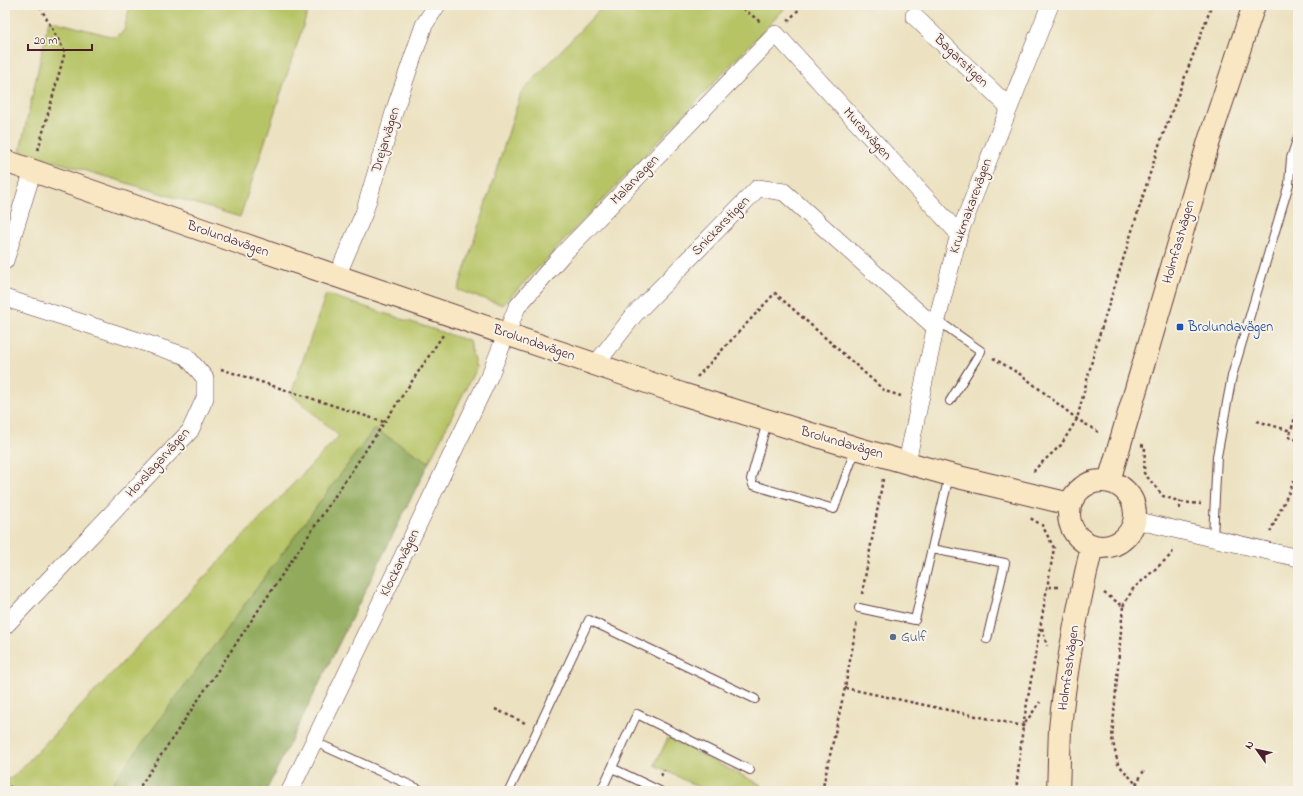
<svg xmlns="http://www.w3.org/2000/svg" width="1303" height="796" font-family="'Indie Flower',sans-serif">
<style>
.green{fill:#b7c466;stroke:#807248}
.forest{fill:#91aa5b;stroke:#6e6443}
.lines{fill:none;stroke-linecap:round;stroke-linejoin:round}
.lane-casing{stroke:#623c42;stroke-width:10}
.street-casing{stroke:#623c42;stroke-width:18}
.secondary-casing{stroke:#623c42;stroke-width:24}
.path{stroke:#623c42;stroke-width:2.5;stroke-dasharray:3 3;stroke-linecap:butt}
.lane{stroke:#fff;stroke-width:8}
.street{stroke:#fff;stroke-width:17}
.secondary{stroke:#f9e7c3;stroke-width:22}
.transit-dot{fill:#1a4fb4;stroke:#f7f3e8;stroke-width:1.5}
.service-dot{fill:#5c6f8a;stroke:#f7f3e8;stroke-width:1.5}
.labels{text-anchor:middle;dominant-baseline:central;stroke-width:4;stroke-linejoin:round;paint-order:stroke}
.street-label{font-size:14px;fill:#4a1f2b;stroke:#f7f3e8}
.transit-label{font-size:14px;fill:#164399;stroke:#f7f3e8;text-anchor:start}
.service-label{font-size:14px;fill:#4e5e75;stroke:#f7f3e8;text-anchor:start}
</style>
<rect width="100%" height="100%" fill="#f7f3e8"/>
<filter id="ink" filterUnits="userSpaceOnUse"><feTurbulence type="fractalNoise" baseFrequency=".025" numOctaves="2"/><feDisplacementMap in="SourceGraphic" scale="8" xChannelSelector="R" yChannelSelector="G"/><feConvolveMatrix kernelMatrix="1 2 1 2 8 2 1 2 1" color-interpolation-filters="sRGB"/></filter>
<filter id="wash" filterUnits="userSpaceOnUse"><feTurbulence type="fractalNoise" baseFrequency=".012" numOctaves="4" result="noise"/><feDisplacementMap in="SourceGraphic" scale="16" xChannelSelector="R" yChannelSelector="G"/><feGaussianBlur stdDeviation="0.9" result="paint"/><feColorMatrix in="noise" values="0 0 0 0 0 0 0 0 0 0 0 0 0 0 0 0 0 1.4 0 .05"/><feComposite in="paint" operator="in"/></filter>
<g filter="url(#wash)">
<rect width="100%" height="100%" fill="#ece2c1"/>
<!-- green -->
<path class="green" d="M130,5h180l-70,212 -220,-66 29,-131 65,17 10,-6z
M604,5h184l-285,300 -45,-15 63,-197z
M326,294l143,47 7,27 -47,94 -55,-33 -267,362h-102v-11l8,-3 326,-341 -48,-42z
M668,738l93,47 -3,6h-52l-51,-26z"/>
<!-- forest -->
<path class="forest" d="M374,429l55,33 -163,329h-159z"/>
</g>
<g filter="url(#ink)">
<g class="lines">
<!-- lane casing -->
<g class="lane-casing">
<path id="lane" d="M937,320l44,31 -31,50
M767,422l-16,57 2,6 81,24 22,-61
M1213,538l4,-82 15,-80 57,-192 2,-26 7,-21
M932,549l73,14 -18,76
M859,608l56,12 34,-144
M315,742l108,49
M612,768l48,23
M509,791l80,-171 166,79
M601,791l36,-77 113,56"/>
</g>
<!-- street casing -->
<g class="street-casing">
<path id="street" d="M914,16l95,91
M5,261l28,-91
M337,276l27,-63 32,-107 28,-81 13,-20
M5,298l181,58 19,22v20l-15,33 -185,195
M596,364l38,-49 124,-127 26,4 152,136
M907,462l30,-142 22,-86 91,-229
M1135,520l163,38
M290,791l200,-416 27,-68 45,-52 214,-221 183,200"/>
</g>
<!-- secondary casing -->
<g class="secondary-casing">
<path id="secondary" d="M5,161l232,81 445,152 174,54 94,27 120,29
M1069 514a33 33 0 1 1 66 0a33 33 0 1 1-66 0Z
M1109,481l100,-340 45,-136
M1058,791c1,-20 1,-41 2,-61 5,-62 18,-124 32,-184"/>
</g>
<!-- path -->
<path class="path" d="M738,5l24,18
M788,21l15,-16
M38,150l27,-98 -26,-47
M993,358l30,18 54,43 23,14
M221,369l163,53
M697,377l78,-84 110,98 16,5
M1298,408l-9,29 9,3
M1257,421l34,10
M1141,445l4,1 -1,27 19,23 18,6 -2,9
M1034,472l1,-3 26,-24 16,-26 18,-70 63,-201 54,-143
M1181,502l20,2
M1270,532l28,-59
M1049,587h12
M1104,593l19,13 -11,132 6,26 18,20 10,7
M862,594l21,-115
M1123,606l10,-17 39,-35 1,-6
M1042,628l5,18
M845,688l178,38 17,-24
M495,709l30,14
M661,776l3,-6
M5,782l9,9
M1136,784l9,-15
M137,791l306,-456
M822,791l23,-103 12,-66
M1016,791l7,-65 31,-178 -12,-23 -12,-7"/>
<!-- lane -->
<use href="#lane" class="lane"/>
<!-- street -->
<use href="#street" class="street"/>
<!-- secondary -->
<use href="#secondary" class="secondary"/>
</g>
</g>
<!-- markers -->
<rect class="transit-dot" x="1176" y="323" width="8" height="8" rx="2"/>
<circle class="service-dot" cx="893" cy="637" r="4"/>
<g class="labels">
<!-- street labels -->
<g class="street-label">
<text transform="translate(961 61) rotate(44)">Bagarstigen</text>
<text transform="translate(867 134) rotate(48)">Murarvägen</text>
<text transform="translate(386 140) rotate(-73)">Drejarvägen</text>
<text transform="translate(635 180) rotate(-46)">Malarvagen</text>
<text transform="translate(971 206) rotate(-70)">Krukmakarevägen</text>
<text transform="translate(721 226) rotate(-46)">Snickarstigen</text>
<text transform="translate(228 239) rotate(19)">Brolundavägen</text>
<text transform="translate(1179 242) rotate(-74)">Holmfastvägen</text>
<text transform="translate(534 343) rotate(19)">Brolundavägen</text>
<text transform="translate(842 443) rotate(16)">Brolundavägen</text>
<text transform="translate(158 463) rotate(-48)">Hovslagarvägen</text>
<text transform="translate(400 563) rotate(-64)">Klockarvägen</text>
<text transform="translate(1069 668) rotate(-82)">Holmfastvägen</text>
</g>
<!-- transit labels -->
<g class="transit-label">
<text x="1188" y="327">Brolundavägen</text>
</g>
<!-- service labels -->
<g class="service-label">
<text x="901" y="637">Gulf</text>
</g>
</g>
<!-- margin -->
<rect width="1303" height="796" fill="none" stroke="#f7f3e8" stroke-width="20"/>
<!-- north arrow -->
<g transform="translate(1257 750) rotate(303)" stroke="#f7f3e8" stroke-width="3" paint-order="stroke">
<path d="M0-3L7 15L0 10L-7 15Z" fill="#4a1f2b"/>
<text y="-6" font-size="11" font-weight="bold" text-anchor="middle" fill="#4a1f2b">N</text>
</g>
<!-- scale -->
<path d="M28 44v6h64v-6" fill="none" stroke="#4a1f2b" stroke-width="2"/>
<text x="34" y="44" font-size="12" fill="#4a1f2b" stroke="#f7f3e8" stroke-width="3" paint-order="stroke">20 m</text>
</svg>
